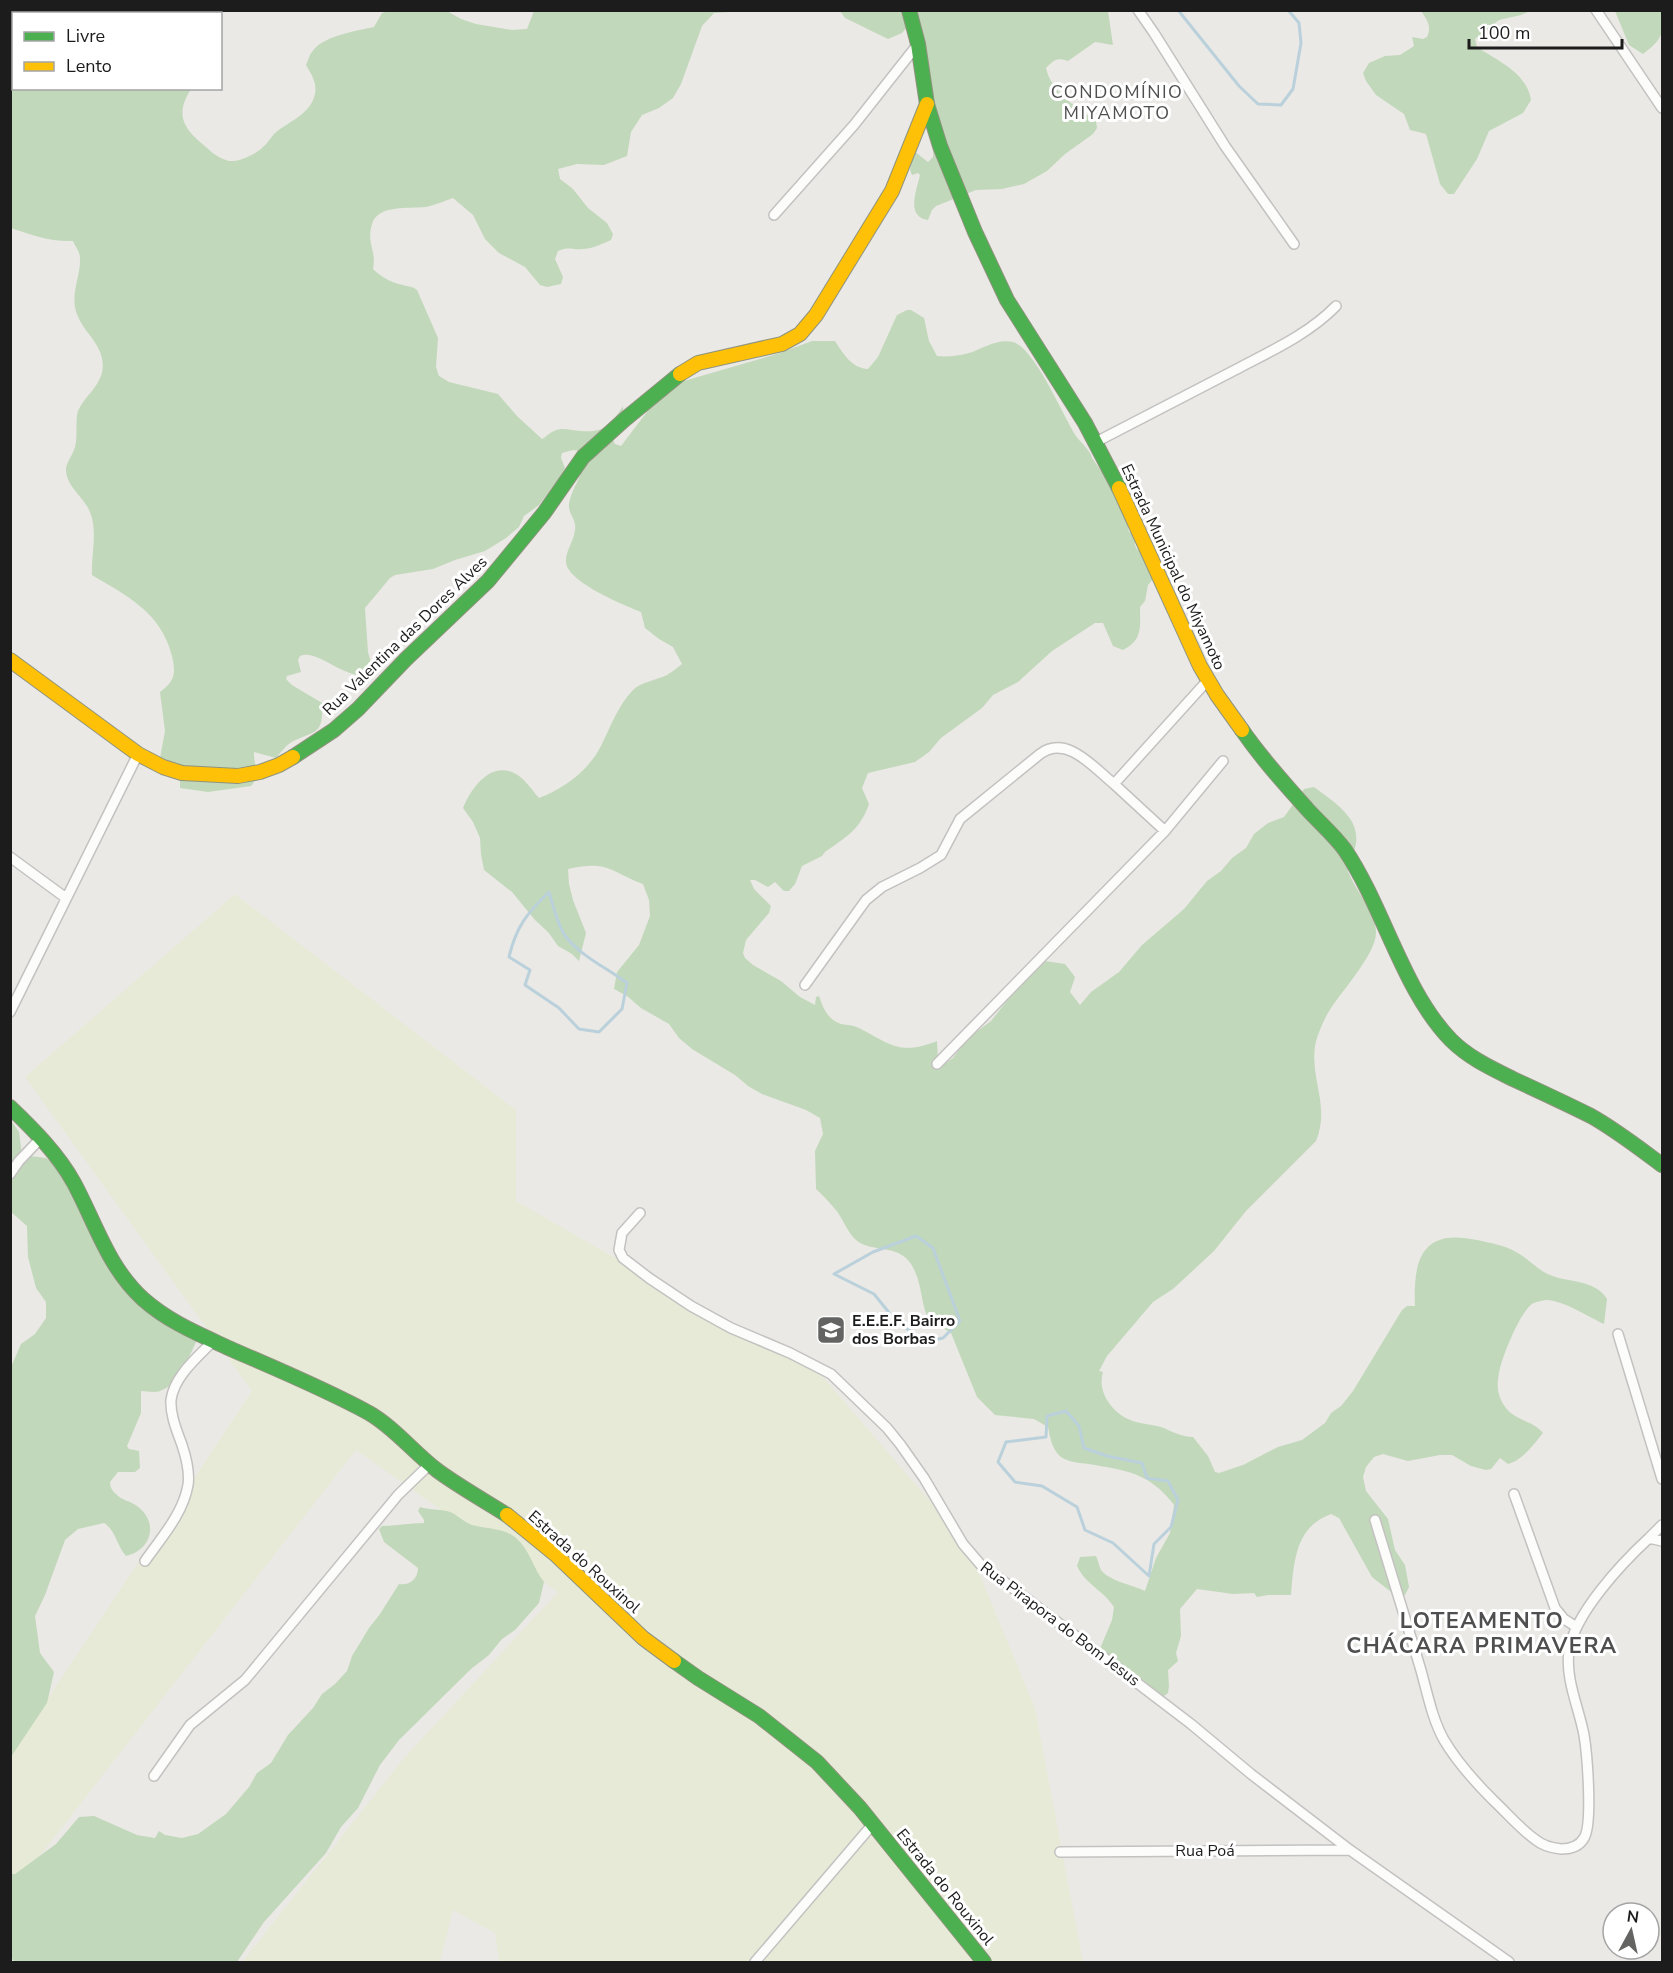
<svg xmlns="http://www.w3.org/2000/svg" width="1673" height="1973" font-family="'Nunito Sans',sans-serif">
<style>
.farmland{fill:#e8ead8}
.forest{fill:#c2d8bb}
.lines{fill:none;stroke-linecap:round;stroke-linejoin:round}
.stream{stroke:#bad1dc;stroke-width:3}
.street-casing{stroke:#c3c2c1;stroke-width:12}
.fast-casing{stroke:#8f937e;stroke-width:16}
.slow-casing{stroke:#8f937e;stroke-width:16}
.street{stroke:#fcfcfb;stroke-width:9}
.fast{stroke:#4caf50;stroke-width:14}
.slow{stroke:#ffc107;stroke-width:14}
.labels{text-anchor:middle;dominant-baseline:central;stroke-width:6;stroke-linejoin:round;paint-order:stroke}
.street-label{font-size:16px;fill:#1c1c1c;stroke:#fff}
.poi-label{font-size:16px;font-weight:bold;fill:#1c1c1c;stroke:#fff;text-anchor:start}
.neighbourhood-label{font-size:18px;letter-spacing:1.5px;fill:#4f4f4f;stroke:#fff}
.district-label{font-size:22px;font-weight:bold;letter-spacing:1.5px;fill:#4f4f4f;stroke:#fff}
</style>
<rect width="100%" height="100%" fill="#eae9e5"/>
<!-- farmland -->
<path class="farmland" d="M235,894l281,216v91l307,176 144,167 68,164 48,254h-584l-4,-29 -42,-23 -13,52h-198l162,-204 154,-166 -202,-142 -331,425 -14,-1v-120l241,-363 -227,-314z"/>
<!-- forest -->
<path class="forest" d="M10,11h206l1,2 -203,1v74l177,1c-17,27 -7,40 15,58 6,6 14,12 23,14 11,1 27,-7 34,-14 5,-4 8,-10 12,-14 12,-10 32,-18 38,-33 6,-14 0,-23 -7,-35 2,-4 3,-10 6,-13 10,-16 44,-21 62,-25l8,-14 6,-2h59l14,8 15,5 36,6 15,-1 7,-18h211l-31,2 -12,13 -21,58 -8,14 -14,10 -17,7 -11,17 -4,24 -23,9 -27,-1 -19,5 2,10 13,10 15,19 19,15 6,11 -2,6c-9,4 -19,9 -29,9 -11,1 -12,-3 -24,2l-3,8 8,18 -2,7 -14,3 -7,-2 -15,-18 -26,-14 -14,-14 -12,-24 -20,-17c-9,3 -18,7 -27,9 -16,2 -48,-3 -54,17 -6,20 5,27 1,45 8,8 19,14 30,16 6,2 9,1 14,5l21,48 -2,29 3,9 10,6 49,12 19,22 25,23c4,-2 7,-6 12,-8 6,-3 12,-2 18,-1 28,4 36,0 51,-24v8l-10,26 2,4 6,2 32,-42 24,-21 103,-30 32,-12h23c8,12 16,27 33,28l10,-12 19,-42 10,-5h4l13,8 5,23 8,15c11,1 21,0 32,-3 13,-4 28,-15 44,-11 22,6 50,74 63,94 6,8 14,14 16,22l30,42 7,32 6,3c-1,15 1,13 11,21 5,5 8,12 11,18l-9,11 -3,16 -5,6c0,20 3,33 -17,43l-10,-4 -10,-23h-8l-43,28 -34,31 -25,13 -11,13 -41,30 -12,14 -14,10 -47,11 -6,15 7,16c-9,26 -23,33 -44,48l-3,4 -20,10 -7,18 -6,7h-5l-9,-9 -7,5 -13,-7h-5l4,9 17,17 -2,7 -23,27 -3,13 2,5 8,7 28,16 19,16 15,8 1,-8 3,-1c4,12 9,24 22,28 6,1 12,1 18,4 31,16 41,28 78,13l1,22 6,1 9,-6 14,-19 24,-18 26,-33 28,-27 20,3 10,13 -5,15 10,13 11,-13 28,-20 23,-27 42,-36 23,-28 14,-10 11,-13 14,-10 8,-14 14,-11 16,-6 20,-28 10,-2c21,16 51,33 40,64l-8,1c-6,26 31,54 30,81 0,20 -33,57 -45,75 -6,9 -12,23 -15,33 -8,36 15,64 0,100l-70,70 -32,40 -41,38 -20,13 -46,54 -8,15 4,1c-6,19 8,39 25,47 11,5 22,5 33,8 10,4 21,10 32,10l15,19 7,16 4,1 24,-8 35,-18 24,-7 23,-17 6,-10 10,-7 12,-15 49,-81 5,-4h8c-2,-47 7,-78 62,-66 13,3 27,5 39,12 12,6 21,18 34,23 18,8 45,4 57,24l-3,25c-15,-7 -43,-25 -59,-24 -4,1 -10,2 -13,4 -12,8 -31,55 -33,69 -2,10 -2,18 2,27 10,22 30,18 42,33 -9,11 -21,28 -35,31l-8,-6 -9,11 -5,1 -15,-4 -19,-11h-12l-32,6 -25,-7 -9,3 -8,10 -3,10 3,14 22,28 7,31 10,15 4,22 -4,8h-10l-23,-18 -33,-59 -8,-4c-36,13 -37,48 -40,81h-23l-11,2 -3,-4 -21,1 -36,-5 -17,20 1,27 -5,17 2,8 -10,9 1,16 -1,7 -11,8 -5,-1 -9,-17 -25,-9 -17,-15 -2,-8 13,-31 2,-13c-11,-17 -28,-22 -37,-41l3,-9 16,-1c2,4 3,10 5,14 8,11 32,15 44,21l11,-33 14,-25 4,-28c-24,-32 -48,-35 -86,-41 -8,-1 -20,-2 -27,-7 -9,-7 -11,-20 -13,-30l-14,-8 -39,-4 -18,-18 -26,-64c-8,-7 -13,-2 -22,-14 -10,-15 -5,-41 -22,-60 -14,-14 -37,-7 -51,-19 -9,-8 -13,-22 -21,-31 -6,-7 -12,-14 -19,-20l-1,-38 8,-17 -3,-16 -14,-8 -44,-16 -14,-8 -13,-11 -43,-26 -13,-11 -10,-14 -28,-16 -14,-12 -13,-7 3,-17 22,-27 11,-29 -1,-16 -6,-16c-34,-13 -35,-24 -75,-15l1,15 4,16 13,33 -7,28 -7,-7 -14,-8 -10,-14 -13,-12 -23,-28 -28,-22 -3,-16 -1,-16 -7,-16 -10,-14c8,-20 28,-48 53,-34 9,5 16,16 23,24 26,-10 49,-27 62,-52 10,-20 16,-39 32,-56 8,-8 24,-10 34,-15 5,-3 10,-7 15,-11l-9,-17 -14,-8 -14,-11 -4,-16c-17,-7 -74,-30 -75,-50 -1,-10 8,-21 9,-32 2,-11 -7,-15 -6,-26 3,-20 19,-29 11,-53l-7,-1 -11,3 -1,5 4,10 -4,8 -22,29 -15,11 -5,11 -13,11 -21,13 -30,9 -22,9 -38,6 -5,3 -25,30 3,44 4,14 -5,9c-26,3 -50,-27 -67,-19l-2,4 3,12 -14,4 -1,3 6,6 30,18c2,35 -9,27 -32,40 -5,4 -10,10 -14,15l-22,-6c-1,13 8,23 -3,34l-43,6 -28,-4v-10l-20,-20 5,-27 -5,-39c15,-11 16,-18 12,-36 -11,-44 -45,-60 -80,-81 -1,-21 6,-43 -2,-63 -6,-15 -25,-26 -24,-44 1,-6 7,-14 9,-21 3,-11 0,-27 3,-36 6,-14 20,-23 24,-38 6,-29 -23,-41 -27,-66 -3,-17 6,-33 5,-49 0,-6 -5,-12 -7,-17 -23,1 -41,-6 -62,-13z
M840,11h268l5,34 -18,-3 -27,19c-11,-4 -14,-1 -22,7 5,24 31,40 50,53l1,7 -4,6 -28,20 -18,17 -23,13 -22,5 -26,1 -40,16 -4,4 -4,10c-23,-3 -11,-31 -8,-45l-2,-2 -6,2 -2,-5 4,-19 14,11 5,-5 1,-49 -26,-82 -6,7 -14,6 -43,-21z
M1421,11h109l-9,4 -22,5 -24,19 2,8c21,14 50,26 54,53l-8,13 -34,18 -12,28 -23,35h-6l-8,-10 -14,-50 -16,-4 -6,-16 -28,-19 -10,-14 -3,-8 6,-10 16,-7 15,-1 14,-9 -2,-9 11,2 4,-2c5,-11 0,-17 -6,-26z
M1615,11h47c1,24 1,28 -19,43l-14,-9z
M10,1119l9,13 3,23 24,3 10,7 52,92 89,83c-8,16 -18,45 -37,51 -5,2 -13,0 -19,0v22l-14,33 2,3 10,2 1,17 -5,4h-17l-8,10c0,5 2,9 6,12 5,6 14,7 21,12 22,16 15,44 -11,50 -9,-10 -11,-27 -22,-33l-26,6 -13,11 -20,55 -10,21 5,37 14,19 -7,31 -36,54v-390l10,-23 14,-10 11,-16v-16l-10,-14 -8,-31 -1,-31 -16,-14z
M420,1507c9,3 18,2 27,4 9,2 16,11 25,14 14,4 33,3 44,13 14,12 17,30 28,44l-5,21 -24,27 -13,9 -13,16 -18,14 -72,71 -19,25 -22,43 -17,19 -15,26 -62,69 -27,40h-222l-4,-4v-84h4l41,-30 23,-27 15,-1 43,19 18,3 4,-7 6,4 17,3 16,-4 28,-20 23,-27 8,-14 14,-10 17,-28 25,-27 9,-14 13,-10 12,-13 5,-15 17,-28 11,-14 19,-30c10,2 19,-5 19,-16l-34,-26 -5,-13 3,-3c15,0 27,-3 42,-3v-3l-6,-9z"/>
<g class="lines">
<!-- stream -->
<path class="stream" d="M1178,10l61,76 19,18 23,1 12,-16 8,-46 -2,-20 -11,-13
M549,892c4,13 9,35 17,45 16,20 41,31 61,46l-5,26 -23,23 -20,-3 -20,-21 -34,-23 5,-15 -21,-13c7,-30 18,-44 40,-65z
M916,1236l17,12 27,73 -17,17 -18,4 -30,-22 -21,-26 -40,-20 39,-22z
M1066,1411l13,15 5,22 23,8 35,7 5,15 21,3 10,19 -7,27 -17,17 -5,32 -36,-33 -28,-13 -8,-23 -35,-21 -27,-4 -17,-20 8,-20 40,-5 1,-21z"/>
<!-- street casing -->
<g class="street-casing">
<path id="street" d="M1138,10l16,23 71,113 69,98
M1596,10l66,98
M774,215l80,-90 64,-81
M1096,442c46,-24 92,-48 139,-72 34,-18 74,-36 101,-64
M1114,784l51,47 58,-70
M10,857l56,41
M805,985l61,-85 16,-13 38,-19 21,-13 19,-36 80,-65c27,-20 54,14 74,30l94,-104
M10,1012l128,-258
M937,1064l228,-233
M10,1174l9,-13 21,-22
M640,1213l-18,20 -3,17 4,8 26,20 42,28 40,22 59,25 41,21 56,54 13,16 24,34 39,66 18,21 37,27 173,132 60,50 99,76 159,112
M1618,1334l44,145
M1514,1494l41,114 9,11 11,7
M1375,1520c15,49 30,98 45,147 7,24 12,52 24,73 13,22 31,42 49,60 14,13 27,29 43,40 7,6 16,8 25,9 9,0 18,-2 23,-11 9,-14 3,-85 0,-103 -5,-27 -19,-56 -15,-84 5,-37 53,-88 80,-113l13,3
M1649,1538l13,-13
M145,1561c16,-23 38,-47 43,-76 2,-13 -2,-28 -6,-40 -5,-14 -12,-30 -11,-45 3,-24 27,-43 42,-59
M154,1776l36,-51 55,-45 153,-185 32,-31
M1060,1852l290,-2
M755,1962l118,-138"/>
</g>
<!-- fast casing -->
<g class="fast-casing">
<path id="fast" d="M909,10l9,34 9,60 13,42 35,86 32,68 78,123 34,65
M1242,730c20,29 42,53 66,80 12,13 27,26 37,40 39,58 58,141 106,190 18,18 40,28 62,39 26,12 52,24 78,37 25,14 48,32 71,49
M293,757l41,-27 24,-21 48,-50 82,-78 56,-68 39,-56 41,-37 56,-46
M10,1107c24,23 48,47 64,76 22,41 34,84 69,116 27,24 58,36 90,51 46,20 92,39 136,63 26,15 45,40 69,58 22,16 47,30 69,44
M674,1661l24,17 61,38 58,46 43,46 124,154"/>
</g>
<!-- slow casing -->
<g class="slow-casing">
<path id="slow" d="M680,374l18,-11 84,-19 18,-10 16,-19 76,-124 35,-87
M1119,488l81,178 17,29 25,35
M10,660l128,94 25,13 19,6 56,3 22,-4 19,-7 14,-8
M507,1515l48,39 88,84 31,23"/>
</g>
<!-- street -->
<use href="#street" class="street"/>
<!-- fast -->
<use href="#fast" class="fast"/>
<!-- slow -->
<use href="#slow" class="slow"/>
</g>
<!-- icons -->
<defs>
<g id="school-square" transform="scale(1.5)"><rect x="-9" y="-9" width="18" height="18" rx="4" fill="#646462" stroke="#fff"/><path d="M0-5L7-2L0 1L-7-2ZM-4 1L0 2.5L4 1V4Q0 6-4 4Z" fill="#fff"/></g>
</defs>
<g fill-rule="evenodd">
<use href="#school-square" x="831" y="1330"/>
</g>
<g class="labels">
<!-- street labels -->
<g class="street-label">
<text transform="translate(1173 567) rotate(65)">Estrada Municipal do Miyamoto</text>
<text transform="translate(405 636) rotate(-44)">Rua Valentina das Dores Alves</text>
<text transform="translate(584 1562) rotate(42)">Estrada do Rouxinol</text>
<text transform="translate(1060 1624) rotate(37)">Rua Pirapora do Bom Jesus</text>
<text x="1205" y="1851">Rua Poá</text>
<text transform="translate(945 1887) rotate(51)">Estrada do Rouxinol</text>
</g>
<!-- poi labels -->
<g class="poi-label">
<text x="852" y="1321">E.E.E.F. Bairro<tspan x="852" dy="18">dos Borbas</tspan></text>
</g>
<!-- neighbourhood labels -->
<g class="neighbourhood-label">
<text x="1117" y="92">CONDOMÍNIO<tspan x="1117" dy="21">MIYAMOTO</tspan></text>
</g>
<!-- district labels -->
<g class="district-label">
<text x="1482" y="1621">LOTEAMENTO<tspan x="1482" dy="25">CHÁCARA PRIMAVERA</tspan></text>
</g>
</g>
<!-- border -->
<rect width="1673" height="1973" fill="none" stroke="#1c1c1c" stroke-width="24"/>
<!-- legend -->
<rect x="12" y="12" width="210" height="78" fill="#ffffff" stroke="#a4a4a4" stroke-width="1.5"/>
<rect x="24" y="32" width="30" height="9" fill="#4caf50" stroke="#a4a4a4" stroke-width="1.5"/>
<text x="66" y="42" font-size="18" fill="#1c1c1c">Livre</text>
<rect x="24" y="62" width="30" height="9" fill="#ffc107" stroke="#a4a4a4" stroke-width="1.5"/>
<text x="66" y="72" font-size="18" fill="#1c1c1c">Lento</text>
<!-- north arrow -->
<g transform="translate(1631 1931) rotate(8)"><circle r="28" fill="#ffffff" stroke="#a4a4a4" stroke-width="1.5"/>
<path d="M0-4.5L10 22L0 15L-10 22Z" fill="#646462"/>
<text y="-9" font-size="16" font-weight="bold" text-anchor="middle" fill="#1c1c1c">N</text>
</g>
<!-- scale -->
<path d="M1469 39v9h153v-9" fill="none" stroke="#1c1c1c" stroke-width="3"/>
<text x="1478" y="39" font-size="18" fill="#1c1c1c" stroke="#ffffff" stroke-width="4.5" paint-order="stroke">100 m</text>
</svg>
